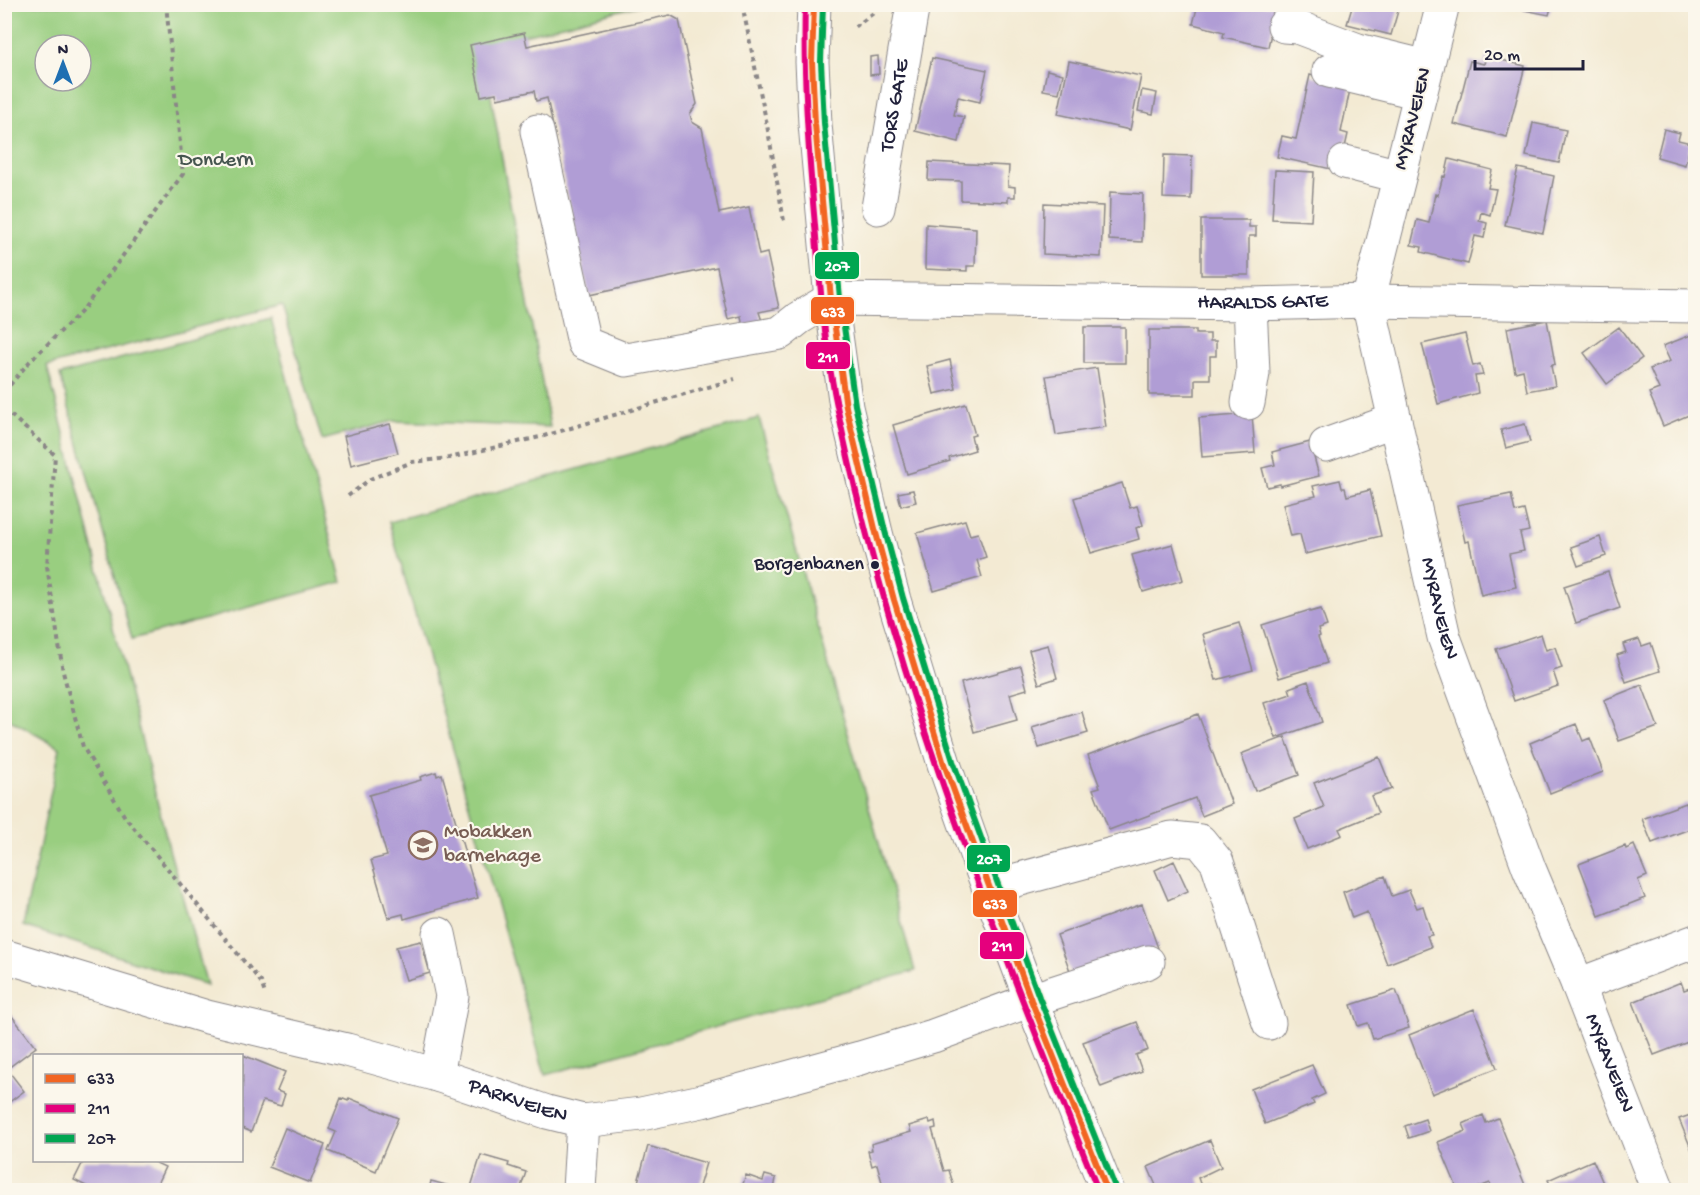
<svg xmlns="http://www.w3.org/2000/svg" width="1700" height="1195" font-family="'Gochi Hand',sans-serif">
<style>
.green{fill:#99ce80;stroke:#5e785e;stroke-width:1.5;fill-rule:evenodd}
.building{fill:#b09dd5}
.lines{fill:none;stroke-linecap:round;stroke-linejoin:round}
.minor-casing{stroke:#8a8687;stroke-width:35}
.major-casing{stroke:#8a8687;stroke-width:35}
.path{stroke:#8a8687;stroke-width:4;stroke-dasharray:4.5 4.5;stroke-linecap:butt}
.minor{stroke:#fff;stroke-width:33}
.major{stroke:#fff;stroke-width:33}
.bus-1-casing{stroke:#fbf7ec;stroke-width:10}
.bus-2-casing{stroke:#fbf7ec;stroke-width:10}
.bus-3-casing{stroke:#fbf7ec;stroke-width:10}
.bus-1{stroke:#f26522;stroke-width:6}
.bus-2{stroke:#e5007d;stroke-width:6}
.bus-3{stroke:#00a651;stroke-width:6}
.bus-dot{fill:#22223b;stroke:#fbf7ec;stroke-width:2}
.labels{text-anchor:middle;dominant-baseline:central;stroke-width:4.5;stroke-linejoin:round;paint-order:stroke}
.bus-label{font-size:20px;fill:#22223b;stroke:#fbf7ec;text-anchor:end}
.street-label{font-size:21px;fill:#22223b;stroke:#fbf7ec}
.park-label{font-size:21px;fill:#465650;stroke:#fbf7ec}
.education-label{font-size:21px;fill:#785e54;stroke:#fbf7ec;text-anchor:start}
.line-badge{stroke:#fbf7ec;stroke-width:2}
.badge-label{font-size:16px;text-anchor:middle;font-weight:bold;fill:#fff}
</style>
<rect width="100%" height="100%" fill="#fbf7ec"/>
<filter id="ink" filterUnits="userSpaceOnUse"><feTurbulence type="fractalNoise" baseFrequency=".0167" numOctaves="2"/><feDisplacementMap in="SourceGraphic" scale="12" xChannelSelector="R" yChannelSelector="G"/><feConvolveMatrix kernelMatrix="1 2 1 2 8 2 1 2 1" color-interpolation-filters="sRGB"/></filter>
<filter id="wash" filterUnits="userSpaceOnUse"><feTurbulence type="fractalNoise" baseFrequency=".008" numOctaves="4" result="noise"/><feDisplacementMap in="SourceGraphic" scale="24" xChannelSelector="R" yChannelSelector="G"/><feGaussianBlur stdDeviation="1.35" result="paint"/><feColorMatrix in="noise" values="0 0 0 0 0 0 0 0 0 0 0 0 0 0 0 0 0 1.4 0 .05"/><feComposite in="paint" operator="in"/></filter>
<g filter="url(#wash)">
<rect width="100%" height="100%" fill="#f3ead3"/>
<!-- green -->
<path class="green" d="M4,5h636l-158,41 68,381 -157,-6 -71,19 -40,-135 -235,61 123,486 37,133 -184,-59 37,-178 -55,-31zM45,45h36v36h-36z
M271,318l71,264 -210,57 -72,-264z
M759,418l156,553 -370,104 -156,-553z"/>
<g id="blocks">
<!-- building -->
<path class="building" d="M1198,4l79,2 -9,41 -45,-10 1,-5 -31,-8z
M1353,4h47l-9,31 -44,-11z
M1525,4h27l-3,11 -25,-5z
M670,15l9,5 18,84 -7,10 2,8 10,6 17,85 30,-6 10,48 8,-2 12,55 -20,4 3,9 -19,5 -2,-10 -13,3 -11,-52 -128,28 -42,-197 -11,3 -2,-10 -37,8 -1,-6 -15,3 -11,-51 54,-12 3,13z
M878,56l1,18 -9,1v-18z
M1486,56l39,10 -18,71 -53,-13 16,-63 14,3z
M932,58l55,12 -7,32 -22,-5 -4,18 10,2 -5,25 -44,-11z
M1069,61l72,15 -11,54 -72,-16z
M1047,70l16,4 -4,19 -16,-3z
M1310,75l41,10 -10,47 7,2 -4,18 -13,17 -54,-12 5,-21 14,3z
M1142,90l15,3 -4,21 -15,-3z
M1533,123l33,7 -7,33 -33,-7z
M1664,129l16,4 -2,7 13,3 -6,22 -28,-8z
M1164,155l28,1 -1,43 -28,-1z
M1449,159l43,11 -4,18 8,1 -6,26 -9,-3 -2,9 8,2 -3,15 -9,-2 -7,28 -47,-12 1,-5 -11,-2 6,-25 12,3 6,-29 3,1 5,-19 2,1z
M929,162l80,4 -1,20 7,1v10h-7v5l-47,-2v-19l-33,-1z
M1518,168l36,8 -11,57 -38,-8z
M1275,170l39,2 -3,49 -39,-2z
M1110,192l33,2 -1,48 -33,-2z
M1044,203l59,3 -2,51 -58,-3z
M1201,220h48v7h7v9h-7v39h-48z
M926,224l50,4 -1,38h-8v5l-42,-2z
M1547,320l8,44 -4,2 4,20 -28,5 -4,-21 -8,2 -8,-44z
M1084,327h41v36h-41z
M1619,327l23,31 -35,26 -23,-31z
M1149,330h47v4h14v7h6v15h-6v23h-15v16h-46z
M1696,333v79l-33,14 -14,-33 10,-4 -9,-20 20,-8 -7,-15z
M1465,334l8,32 7,-2 3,11 -8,1 3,17 -40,11 -16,-60z
M950,360l6,29 -22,5 -7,-28z
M1097,368l9,59 -50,8 -10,-59z
M966,404l9,31 -4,1 4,14 -26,8 1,3 -43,13 -14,-49z
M1252,414l3,39 -53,4 -3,-39z
M390,424l8,29 -47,12 -7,-29z
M1525,424l5,18 -24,6 -5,-18z
M1310,442l9,34 -39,10v-2l-13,3 -5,-19 13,-3 -3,-13z
M1340,480l2,8h3l2,8 23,-6 11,46 -76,18 -5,-20 -9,2 -8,-32 33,-8 -3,-10z
M1122,483l8,25 7,-2 6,19 -7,3 3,11 -48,14 -17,-55z
M913,490l3,12 -15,4 -3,-13z
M1511,494l4,18 9,-2 5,21 -9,2 4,18 -15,3 7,33 -35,8 -12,-54 -4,1 -8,-37z
M965,520l5,15 8,-2 8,24 -9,3 5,17 -48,14 -17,-58z
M1600,537l6,19 -28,10 -7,-19z
M1173,544l10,36 -40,12 -11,-37z
M1608,572l12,36 -44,15 -12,-37z
M1321,609l6,17 -9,3 2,7 -2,1 9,26 -48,15 -17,-53 48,-15v2z
M1239,623l14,47 -37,10 -13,-46z
M1541,634l5,16 9,-3 7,21 -9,3 5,15 -44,15 -18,-52z
M1639,639l3,7 9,-3 9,28 -34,11 -9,-27 9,-3 -3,-8z
M1048,645l9,33 -18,6 -10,-34z
M1021,666l6,23 -17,5 7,26 -43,12 -13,-49z
M1308,681l14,41 -46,16 -12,-35 27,-9 -2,-6z
M1642,685l16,42 -39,14 -15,-41z
M1082,712l6,21 -49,15 -7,-21z
M1198,714l34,90 -30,12 -7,-18 -86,32 -16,-41 7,-2 -12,-32z
M1576,724l7,17 7,-3 13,34 -53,21 -20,-50z
M1285,737l14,38 -44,16 -14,-37z
M1379,757l13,32 -21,7 7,17 -39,16 3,6 -35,14 -12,-30 29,-12 -10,-24z
M436,772l1,4 5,-2 36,124 -74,21 -1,-5 -15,4 -17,-58 16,-4 -18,-61 52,-15 -1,-3z
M1686,803l9,24 -43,16 -10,-24z
M1634,845l13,31 -9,4 7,18 -46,18 -20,-52 46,-18 1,3z
M1174,861l14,30 -20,9 -13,-30z
M1385,876l7,20 17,-6 8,18 6,-2 9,29 -5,1 4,11 -44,17 -20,-52 -15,6 -9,-26z
M1142,904l16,44 -85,31 -16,-44z
M421,941l9,32 -24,7 -10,-33z
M1681,982l3,8 12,-4v53l-42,16 -21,-53z
M1396,990l13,38 -36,11 -5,-16 -10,3 -7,-21z
M1474,1009l23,59 -65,26 -23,-59z
M8,1011l28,36 -29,22 17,22 -20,15v-92z
M1137,1022l11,28 -12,5 6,16 -41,16 -18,-45z
M243,1055l42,17 -8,19 8,3 -4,12 -18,-5 -12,31 -9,-4z
M1312,1065l13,29 -13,6 2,4 -49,20 -14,-35z
M341,1098l7,3 1,-3 49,20 -22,53 -48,-20 8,-19 -7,-3z
M1696,1113l-1,45 -16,-39z
M1483,1115l3,8 12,-5 29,72h-34l-3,-7 -18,7h-14l-20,-48 28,-11 -3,-7z
M1425,1119l4,12 -20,7 -4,-12z
M929,1120l1,3 5,-2 1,7 -4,1 12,42 5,-1 6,20h-78v-3l6,-1 -6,-22 -5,2 -4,-15 4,-1 -1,-6 40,-12 -2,-6z
M285,1128l40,17 -15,38 -41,-16z
M1210,1140l11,27 -23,11 4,11 13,-5 3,6h-60l-10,-23z
M648,1146l58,17 -8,27h-60l2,-7 -2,-1z
M481,1155l28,8 -1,3 18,6 -6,18h-50z
M84,1160h66l15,7 -11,23h-63l1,-1 -18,-9z
M1593,1160l13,30h-53l-5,-10z
M746,1175l17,6 2,-6 11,3 -2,12h-33z
M431,1181l19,5 -1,4h-20z"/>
</g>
</g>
<g filter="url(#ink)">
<use href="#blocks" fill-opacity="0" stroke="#8a8687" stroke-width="1.5"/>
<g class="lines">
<!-- minor casing -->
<g class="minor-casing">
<g id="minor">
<path id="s1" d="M1443,4l-75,297 76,336 85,231 49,117 80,205"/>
<path d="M1284,26l13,1 61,23 69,17"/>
<path d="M1329,71l91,22"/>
<path id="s2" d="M537,131l47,212 42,17 154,-27 19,-15 32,-19 419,5 118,-3 328,5"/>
<path d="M1345,162l54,14"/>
<path id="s3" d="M878,208l35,-204"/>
<path d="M1248,403l5,-30 -3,-69"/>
<path d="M1326,445l69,-25"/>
<path d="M990,890l19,-8 163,-44 28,3 17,21 52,161"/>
<path id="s4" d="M4,956l203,61 140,33 90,25 110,37 36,9 58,-7 61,-13 158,-43 73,-22 98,-36 117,-38"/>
<path d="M1578,985l118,-44"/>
<path d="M437,1075l15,-79 -13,-62"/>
<path d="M579,1190l4,-69"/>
</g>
</g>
<!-- major casing -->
<g class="major-casing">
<path id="major" d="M814,4l-2,58 3,62 16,175 15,108 30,126 18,67 50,164 33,93 54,143 76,190"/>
</g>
<!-- path -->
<path class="path" d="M742,4l25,121 17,96
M855,27l21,-16
M4,392l26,-31 52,-50 101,-137 -17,-170
M4,409l51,46 -8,111 16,106 20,75 42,70 136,165 4,12
M348,496l22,-17 42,-17 37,-4 95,-22 191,-57"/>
<!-- minor -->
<use href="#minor" class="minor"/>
<!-- major -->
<use href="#major" class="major"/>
<!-- bus-1 casing -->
<g class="bus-1-casing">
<path id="bus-1" d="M814,4l-2,58 3,62 16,175 15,108 30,126 18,67 50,164 87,236 76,190"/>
</g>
<!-- bus-2 casing -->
<g class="bus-2-casing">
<path id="bus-2" d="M805,4c-2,71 3,140 9,210 6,66 10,133 24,197 55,269 158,525 260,779"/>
</g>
<!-- bus-3 casing -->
<g class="bus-3-casing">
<path id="bus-3" d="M823,4l-2,58 3,61 16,175 15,107 30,126 18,67 50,163 86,236 76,190"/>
</g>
<!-- bus-1 -->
<use href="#bus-1" class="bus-1"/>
<!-- bus-2 -->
<use href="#bus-2" class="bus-2"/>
<!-- bus-3 -->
<use href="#bus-3" class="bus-3"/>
</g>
</g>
<!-- icons -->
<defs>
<g id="school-ring" transform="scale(1.5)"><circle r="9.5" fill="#fbf7ec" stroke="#8d6e63" stroke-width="1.5"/><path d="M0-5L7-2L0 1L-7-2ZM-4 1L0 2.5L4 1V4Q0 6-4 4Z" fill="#8d6e63"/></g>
</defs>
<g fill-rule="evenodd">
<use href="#school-ring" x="423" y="845"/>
</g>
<!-- markers -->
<circle class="bus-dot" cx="875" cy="565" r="5"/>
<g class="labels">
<!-- bus labels -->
<g class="bus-label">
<text x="864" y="565">Borgenbanen</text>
</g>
<!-- street labels -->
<g class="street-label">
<text stroke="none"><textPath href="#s3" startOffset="104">TORS GATE</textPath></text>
<text transform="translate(1414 119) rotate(-76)">MYRAVEIEN</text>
<text stroke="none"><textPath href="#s2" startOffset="912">HARALDS GATE</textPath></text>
<text stroke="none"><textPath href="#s1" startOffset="622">MYRAVEIEN</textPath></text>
<text stroke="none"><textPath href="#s1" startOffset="1108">MYRAVEIEN</textPath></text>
<text stroke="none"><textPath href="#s4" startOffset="534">PARKVEIEN</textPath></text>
</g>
<!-- park labels -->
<g class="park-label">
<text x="216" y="161">Dondern</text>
</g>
<!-- education labels -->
<g class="education-label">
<text x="444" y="833">Mobakken<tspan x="444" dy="24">barnehage</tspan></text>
</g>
</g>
<g class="line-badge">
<rect x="814" y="251" width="46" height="29" rx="6" fill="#00a651"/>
<rect x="810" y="296" width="45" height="29" rx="6" fill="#f26522"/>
<rect x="805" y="341" width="46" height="29" rx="6" fill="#e5007d"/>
<rect x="966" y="844" width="45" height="29" rx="6" fill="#00a651"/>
<rect x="972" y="889" width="46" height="29" rx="6" fill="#f26522"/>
<rect x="979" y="931" width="46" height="29" rx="6" fill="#e5007d"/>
</g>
<g class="badge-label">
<text x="837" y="271">207</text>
<text x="833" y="317">633</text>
<text x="828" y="362">211</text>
<text x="989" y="864">207</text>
<text x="995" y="909">633</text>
<text x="1002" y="951">211</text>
</g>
<!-- margin -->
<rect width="1700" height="1195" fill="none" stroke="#fbf7ec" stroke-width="24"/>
<!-- legend -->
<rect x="33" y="1054" width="210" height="108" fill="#fbf7ec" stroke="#a4a2a5" stroke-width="1.5"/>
<rect x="45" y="1074" width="30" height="9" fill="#f26522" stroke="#a4a2a5" stroke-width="1.5"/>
<text x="87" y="1084" font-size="18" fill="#22223b">633</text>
<rect x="45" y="1104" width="30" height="9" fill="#e5007d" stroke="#a4a2a5" stroke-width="1.5"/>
<text x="87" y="1114" font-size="18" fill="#22223b">211</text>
<rect x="45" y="1134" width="30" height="9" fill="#00a651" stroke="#a4a2a5" stroke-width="1.5"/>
<text x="87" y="1144" font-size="18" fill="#22223b">207</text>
<!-- north arrow -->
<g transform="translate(63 63)"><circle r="28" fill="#fbf7ec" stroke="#a4a2a5" stroke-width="1.5"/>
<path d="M0-4.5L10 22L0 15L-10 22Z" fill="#1f6fb2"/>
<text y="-9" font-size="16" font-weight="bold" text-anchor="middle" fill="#22223b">N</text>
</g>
<!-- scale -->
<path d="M1475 60v9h108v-9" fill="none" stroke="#22223b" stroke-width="3"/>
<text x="1484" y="60" font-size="18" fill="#22223b" stroke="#fbf7ec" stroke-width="4.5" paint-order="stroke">20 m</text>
</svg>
